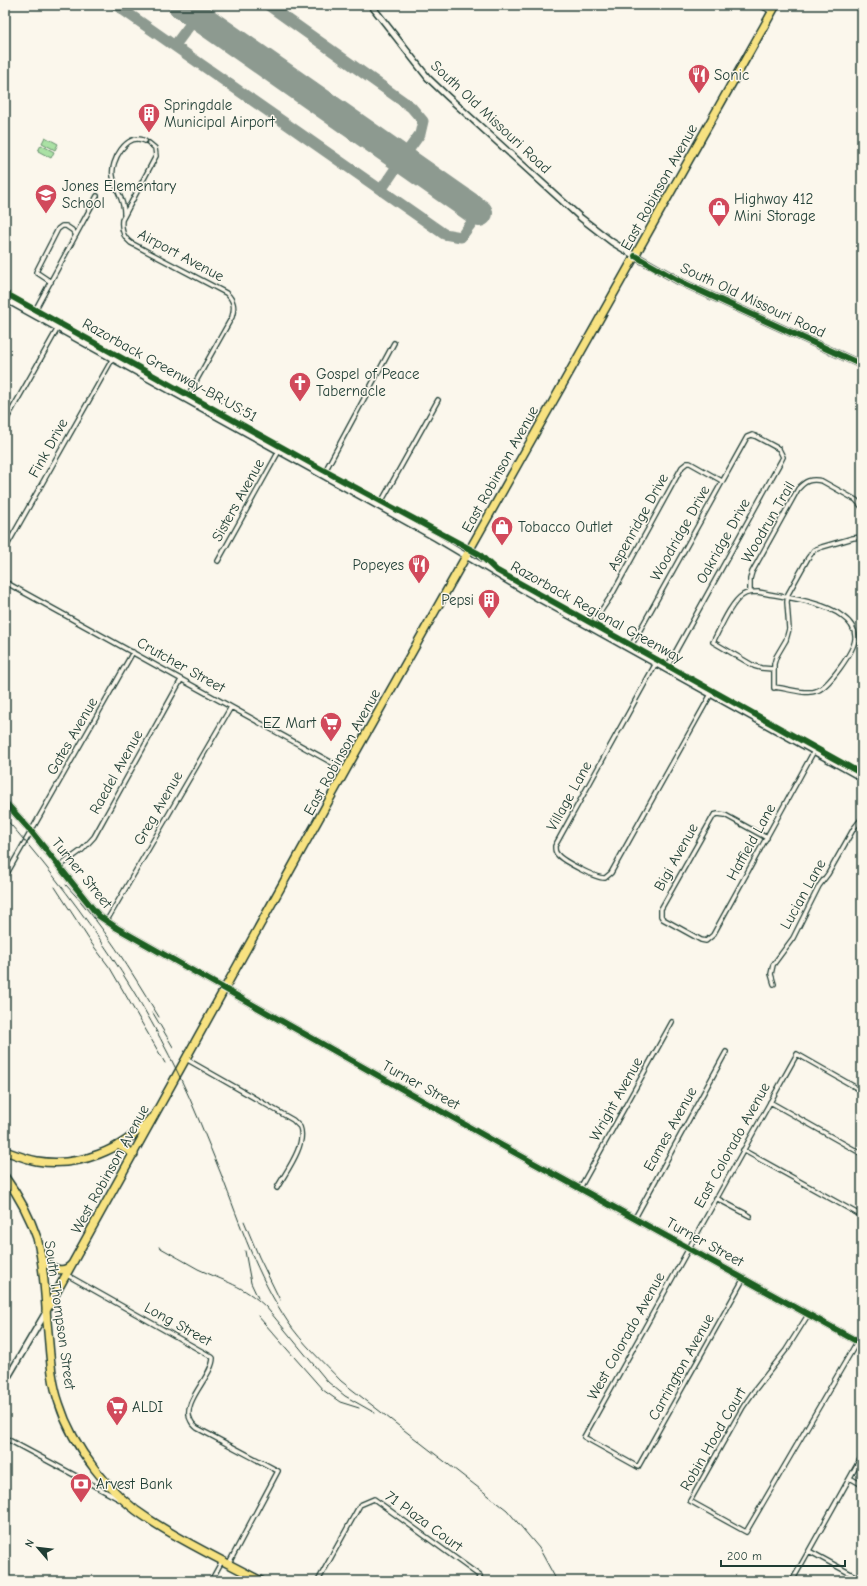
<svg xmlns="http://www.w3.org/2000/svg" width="867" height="1586" font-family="'Comic Neue',sans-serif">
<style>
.park{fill:#aae1a4;stroke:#648f6c}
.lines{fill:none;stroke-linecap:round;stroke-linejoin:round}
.taxiway{stroke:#8d9a90;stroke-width:11}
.runway{stroke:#8d9a90;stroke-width:28}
.street-casing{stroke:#1f3d34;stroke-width:6}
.secondary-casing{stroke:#1f3d34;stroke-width:8}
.primary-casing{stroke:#1f3d34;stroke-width:9}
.highway-casing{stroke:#1f3d34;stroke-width:10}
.street{stroke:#fbf7ec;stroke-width:3.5}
.secondary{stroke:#fbf7ec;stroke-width:5}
.primary{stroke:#f7e281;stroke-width:6}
.highway{stroke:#f7e281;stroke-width:7}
.rail{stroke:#1f3d34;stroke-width:1}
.cycleway-casing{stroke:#fbf7ec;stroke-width:8}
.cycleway{stroke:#1b5e20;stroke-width:6}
.labels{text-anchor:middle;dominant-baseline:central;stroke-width:3;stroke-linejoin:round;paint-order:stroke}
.poi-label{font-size:15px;fill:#1f3d34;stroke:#fbf7ec;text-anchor:start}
.street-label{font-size:15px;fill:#1f3d34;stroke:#fbf7ec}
</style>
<rect width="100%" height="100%" fill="#fbf7ec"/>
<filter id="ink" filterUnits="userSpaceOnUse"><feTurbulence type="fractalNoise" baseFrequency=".025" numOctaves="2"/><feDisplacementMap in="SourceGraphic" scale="8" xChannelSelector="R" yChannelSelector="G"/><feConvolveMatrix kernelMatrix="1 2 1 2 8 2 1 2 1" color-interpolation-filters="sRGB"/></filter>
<g filter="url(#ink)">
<!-- park -->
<path class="park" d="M45,137l13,7 -3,6 -13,-7z
M41,145l13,7 -3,6 -13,-7z"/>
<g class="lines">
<!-- taxiway -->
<path class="taxiway" d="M116,5l328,229 17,3 18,-24
M268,5l143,102 12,14 -3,13 -18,25 -21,31
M175,45l30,-40"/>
<!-- runway -->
<path class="runway" d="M182,5l297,208"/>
<!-- street casing -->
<g class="street-casing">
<path id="street" d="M760,5l12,7
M149,143l6,5 1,8 -34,64c-1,10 1,17 9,23l95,50c8,7 9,14 6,24l-46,82
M124,214c1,-14 -9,-24 -11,-38 -3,-14 14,-45 32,-35
M51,282l-15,-10 22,-43 4,-3h4l6,4 4,5
M33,314l64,-118
M5,422l53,-94
M323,475l71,-132
M379,506l59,-106
M5,549l108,-191
M218,561l61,-110
M5,582l340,188
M750,592v-13l2,-7 46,-83c7,-8 13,-11 24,-8l34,19 6,7
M590,627l23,-34 69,-126 5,-4h3l32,18
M630,648l117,-211 5,-2 3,1 24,13 4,8 -2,4 -115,208
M656,663l-101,183c0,4 0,6 3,9 5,6 39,24 47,23l6,-5 100,-179
M773,669l-12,-1 -7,-2 -41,-24c7,-13 18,-40 30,-47 4,-3 9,-3 15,-3 24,5 65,9 84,24 7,5 14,13 13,23 -1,12 -27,49 -39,52 -10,4 -31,-3 -42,-4
M774,688v-24l2,-7 10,-17 3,-11 -2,-27 1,-8 20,-36 6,-8 8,-3 31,-9 9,-1
M767,838l-42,-23 -7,-1 -4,1 -53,94v7l2,3 38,21 5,1 7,-6 101,-184
M60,866l22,-16 12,-13 87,-157
M5,877l128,-225
M106,922l125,-215
M774,984l-3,-10 2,-9 20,-27 26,-52 9,-12 26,-46 8,-10
M186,1059l107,61c2,2 5,5 7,7 7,18 -15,46 -23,61
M770,1102l92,52
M743,1150l119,66
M580,1188l92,-166
M716,1198l34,18
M635,1218l91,-166
M67,1275l145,82 1,1c0,18 -33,45 -22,63 1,3 4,5 6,7l81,43 -49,92
M744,1278l-106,189 -54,-30 213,-383 65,37
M808,1315l-22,35 -32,41 -11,16 -53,94 56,31 111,-190
M5,1438l114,61
M850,1478l12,7
M809,1551l53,29
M211,1581l11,-20
M318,1581l42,-76 14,-6 106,77 -3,5
M792,1581l70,-125"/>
</g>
<!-- secondary casing -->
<g class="secondary-casing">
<path id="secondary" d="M371,5l57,73 20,19 133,121 31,24 23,14
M5,299l431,239 89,53 337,187
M5,802l26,29 62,78 6,7 18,12 384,217 361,199
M5,1382l41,-70"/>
</g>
<!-- primary casing -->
<g class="primary-casing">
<path id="primary" d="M635,256l46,26 181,83"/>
</g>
<!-- highway casing -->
<g class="highway-casing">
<path id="highway" d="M118,1145l16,9
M5,1151c11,4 21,8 32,10 41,7 86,-11 113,-42
M5,1177c13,18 25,40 32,61 7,27 8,57 10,84 3,27 3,55 12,81 14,45 51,92 91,117 35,23 74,41 111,61
M41,1259c10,8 21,17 31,5
M46,1311l302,-545 428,-761"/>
</g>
<!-- street -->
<use href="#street" class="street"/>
<!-- secondary -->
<use href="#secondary" class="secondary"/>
<!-- primary -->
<use href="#primary" class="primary"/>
<!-- highway -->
<use href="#highway" class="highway"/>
<!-- rail -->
<path class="rail" d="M5,818c68,77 128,162 173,255 16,33 29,67 43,101 20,52 35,100 67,148 14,21 35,40 53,59l166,129 32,38 18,33
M66,885c37,39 65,86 93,132
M55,887l37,57 18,24 55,95
M153,1013l20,34
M244,1221l15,36 21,43
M159,1247c13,7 26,15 39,22 26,12 46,17 68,38l62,75 17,14 30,17
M245,1251l6,32 7,15
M258,1316l65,74 17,12 19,6"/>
<!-- cycleway casing -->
<g class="cycleway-casing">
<path id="cycleway" d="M635,256l46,26 181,83
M5,293l318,177 156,84 17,16 366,204
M5,802l26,29 62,78 6,7 18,12 384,217 361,199"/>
</g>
<!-- cycleway -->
<use href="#cycleway" class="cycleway"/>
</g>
</g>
<!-- icons -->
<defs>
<g id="restaurant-pin" transform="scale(1.15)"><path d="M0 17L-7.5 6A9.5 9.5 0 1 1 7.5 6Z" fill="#d1495b" stroke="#fbf7ec"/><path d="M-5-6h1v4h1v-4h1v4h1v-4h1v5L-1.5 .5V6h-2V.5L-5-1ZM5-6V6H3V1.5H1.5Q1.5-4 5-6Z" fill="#fff"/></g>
<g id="building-pin" transform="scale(1.15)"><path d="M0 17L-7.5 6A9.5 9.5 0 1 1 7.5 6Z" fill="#d1495b" stroke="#fbf7ec"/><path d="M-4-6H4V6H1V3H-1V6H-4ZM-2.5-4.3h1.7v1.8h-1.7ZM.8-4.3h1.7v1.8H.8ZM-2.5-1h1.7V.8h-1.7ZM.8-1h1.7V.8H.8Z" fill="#fff"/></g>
<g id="school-pin" transform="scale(1.15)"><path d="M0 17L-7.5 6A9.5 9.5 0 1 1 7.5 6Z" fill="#d1495b" stroke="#fbf7ec"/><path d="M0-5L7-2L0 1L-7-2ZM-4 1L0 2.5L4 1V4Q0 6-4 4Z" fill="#fff"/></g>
<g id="shop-pin" transform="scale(1.15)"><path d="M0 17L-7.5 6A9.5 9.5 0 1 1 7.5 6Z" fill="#d1495b" stroke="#fbf7ec"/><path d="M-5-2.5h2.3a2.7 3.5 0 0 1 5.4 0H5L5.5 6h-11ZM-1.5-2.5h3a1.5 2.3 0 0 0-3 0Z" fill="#fff"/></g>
<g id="church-pin" transform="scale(1.15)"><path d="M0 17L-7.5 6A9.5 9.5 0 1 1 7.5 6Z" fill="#d1495b" stroke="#fbf7ec"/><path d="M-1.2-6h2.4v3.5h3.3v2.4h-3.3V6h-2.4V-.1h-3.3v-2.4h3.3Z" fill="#fff"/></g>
<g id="supermarket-pin" transform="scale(1.15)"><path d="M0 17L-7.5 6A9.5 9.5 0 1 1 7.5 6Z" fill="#d1495b" stroke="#fbf7ec"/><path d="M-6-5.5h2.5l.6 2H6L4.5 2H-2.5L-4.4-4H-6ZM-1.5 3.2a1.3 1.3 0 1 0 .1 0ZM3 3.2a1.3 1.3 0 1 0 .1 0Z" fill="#fff"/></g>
<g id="bank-pin" transform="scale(1.15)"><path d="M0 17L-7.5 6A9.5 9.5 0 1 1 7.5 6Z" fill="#d1495b" stroke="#fbf7ec"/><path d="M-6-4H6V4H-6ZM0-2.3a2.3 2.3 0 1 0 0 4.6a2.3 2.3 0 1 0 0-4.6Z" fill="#fff"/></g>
</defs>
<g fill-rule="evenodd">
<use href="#restaurant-pin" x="699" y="75"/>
<use href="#building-pin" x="149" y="114"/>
<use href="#school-pin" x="46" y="195"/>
<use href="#shop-pin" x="719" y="208"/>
<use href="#church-pin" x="300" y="383"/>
<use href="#shop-pin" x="502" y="527"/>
<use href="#restaurant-pin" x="419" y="565"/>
<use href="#building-pin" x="489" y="600"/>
<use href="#supermarket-pin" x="331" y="723"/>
<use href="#supermarket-pin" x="117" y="1407"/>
<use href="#bank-pin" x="81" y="1484"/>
</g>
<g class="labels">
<!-- poi labels -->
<g class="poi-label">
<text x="714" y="75">Sonic</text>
<text x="164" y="105">Springdale<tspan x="164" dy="17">Municipal Airport</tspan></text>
<text x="62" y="186">Jones Elementary<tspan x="62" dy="17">School</tspan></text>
<text x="734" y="199">Highway 412<tspan x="734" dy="17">Mini Storage</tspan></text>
<text x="316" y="374">Gospel of Peace<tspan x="316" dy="17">Tabernacle</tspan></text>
<text x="518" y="527">Tobacco Outlet</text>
<text x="404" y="565" text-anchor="end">Popeyes</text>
<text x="474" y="600" text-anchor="end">Pepsi</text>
<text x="316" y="723" text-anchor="end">EZ Mart</text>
<text x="132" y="1407">ALDI</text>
<text x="96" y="1484">Arvest Bank</text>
</g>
<!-- street labels -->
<g class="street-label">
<text transform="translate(491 117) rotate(43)">South Old Missouri Road</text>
<text transform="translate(659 187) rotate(-61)">East Robinson Avenue</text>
<text transform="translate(181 255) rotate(28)">Airport Avenue</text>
<text transform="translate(753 300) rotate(25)">South Old Missouri Road</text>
<text transform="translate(170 370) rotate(29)">Razorback Greenway-BR:US:51</text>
<text transform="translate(48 448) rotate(-61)">Fink Drive</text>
<text transform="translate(500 469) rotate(-61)">East Robinson Avenue</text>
<text transform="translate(238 500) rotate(-61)">Sisters Avenue</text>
<text transform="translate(638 522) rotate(-61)">Aspenridge Drive</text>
<text transform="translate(768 522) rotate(-60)">Woodrun Trail</text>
<text transform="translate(680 533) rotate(-61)">Woodridge Drive</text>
<text transform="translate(723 541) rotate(-61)">Oakridge Drive</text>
<text transform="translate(597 612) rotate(29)">Razorback Regional Greenway</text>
<text transform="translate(181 665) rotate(29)">Crutcher Street</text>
<text transform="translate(72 736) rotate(-60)">Gates Avenue</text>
<text transform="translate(342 752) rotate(-61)">East Robinson Avenue</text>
<text transform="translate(116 772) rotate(-61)">Raedel Avenue</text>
<text transform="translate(569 796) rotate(-61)">Village Lane</text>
<text transform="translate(158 808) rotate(-60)">Greg Avenue</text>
<text transform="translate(751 842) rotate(-61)">Hatfield Lane</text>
<text transform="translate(676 857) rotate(-61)">Bigi Avenue</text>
<text transform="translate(82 873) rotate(51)">Turner Street</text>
<text transform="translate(803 894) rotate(-61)">Lucian Lane</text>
<text transform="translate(421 1085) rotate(29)">Turner Street</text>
<text transform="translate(616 1099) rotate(-61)">Wright Avenue</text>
<text transform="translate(670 1129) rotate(-61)">Eames Avenue</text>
<text transform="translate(732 1145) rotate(-61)">East Colorado Avenue</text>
<text transform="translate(110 1169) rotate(-61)">West Robinson Avenue</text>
<text transform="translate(705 1242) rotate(29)">Turner Street</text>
<text transform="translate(60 1315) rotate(82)">South Thompson Street</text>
<text transform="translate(178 1324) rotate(29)">Long Street</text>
<text transform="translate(626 1336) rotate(-61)">West Colorado Avenue</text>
<text transform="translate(681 1367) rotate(-61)">Carrington Avenue</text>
<text transform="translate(713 1439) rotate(-60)">Robin Hood Court</text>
<text transform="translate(424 1521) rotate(36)">71 Plaza Court</text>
</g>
</g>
<!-- margin -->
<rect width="867" height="1586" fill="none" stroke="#fbf7ec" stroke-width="20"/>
<rect x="10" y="10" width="847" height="1566" fill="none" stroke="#1f3d34" stroke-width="1.5" filter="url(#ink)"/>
<!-- north arrow -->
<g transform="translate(38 1548) rotate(298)" stroke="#fbf7ec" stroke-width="3" paint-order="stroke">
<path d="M0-3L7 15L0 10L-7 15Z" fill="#1f3d34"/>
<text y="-6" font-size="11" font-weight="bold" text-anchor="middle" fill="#1f3d34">N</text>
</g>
<!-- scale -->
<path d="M721 1560v6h124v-6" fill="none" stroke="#1f3d34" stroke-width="2"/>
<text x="727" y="1560" font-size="12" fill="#1f3d34" stroke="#fbf7ec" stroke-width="3" paint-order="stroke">200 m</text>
</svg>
